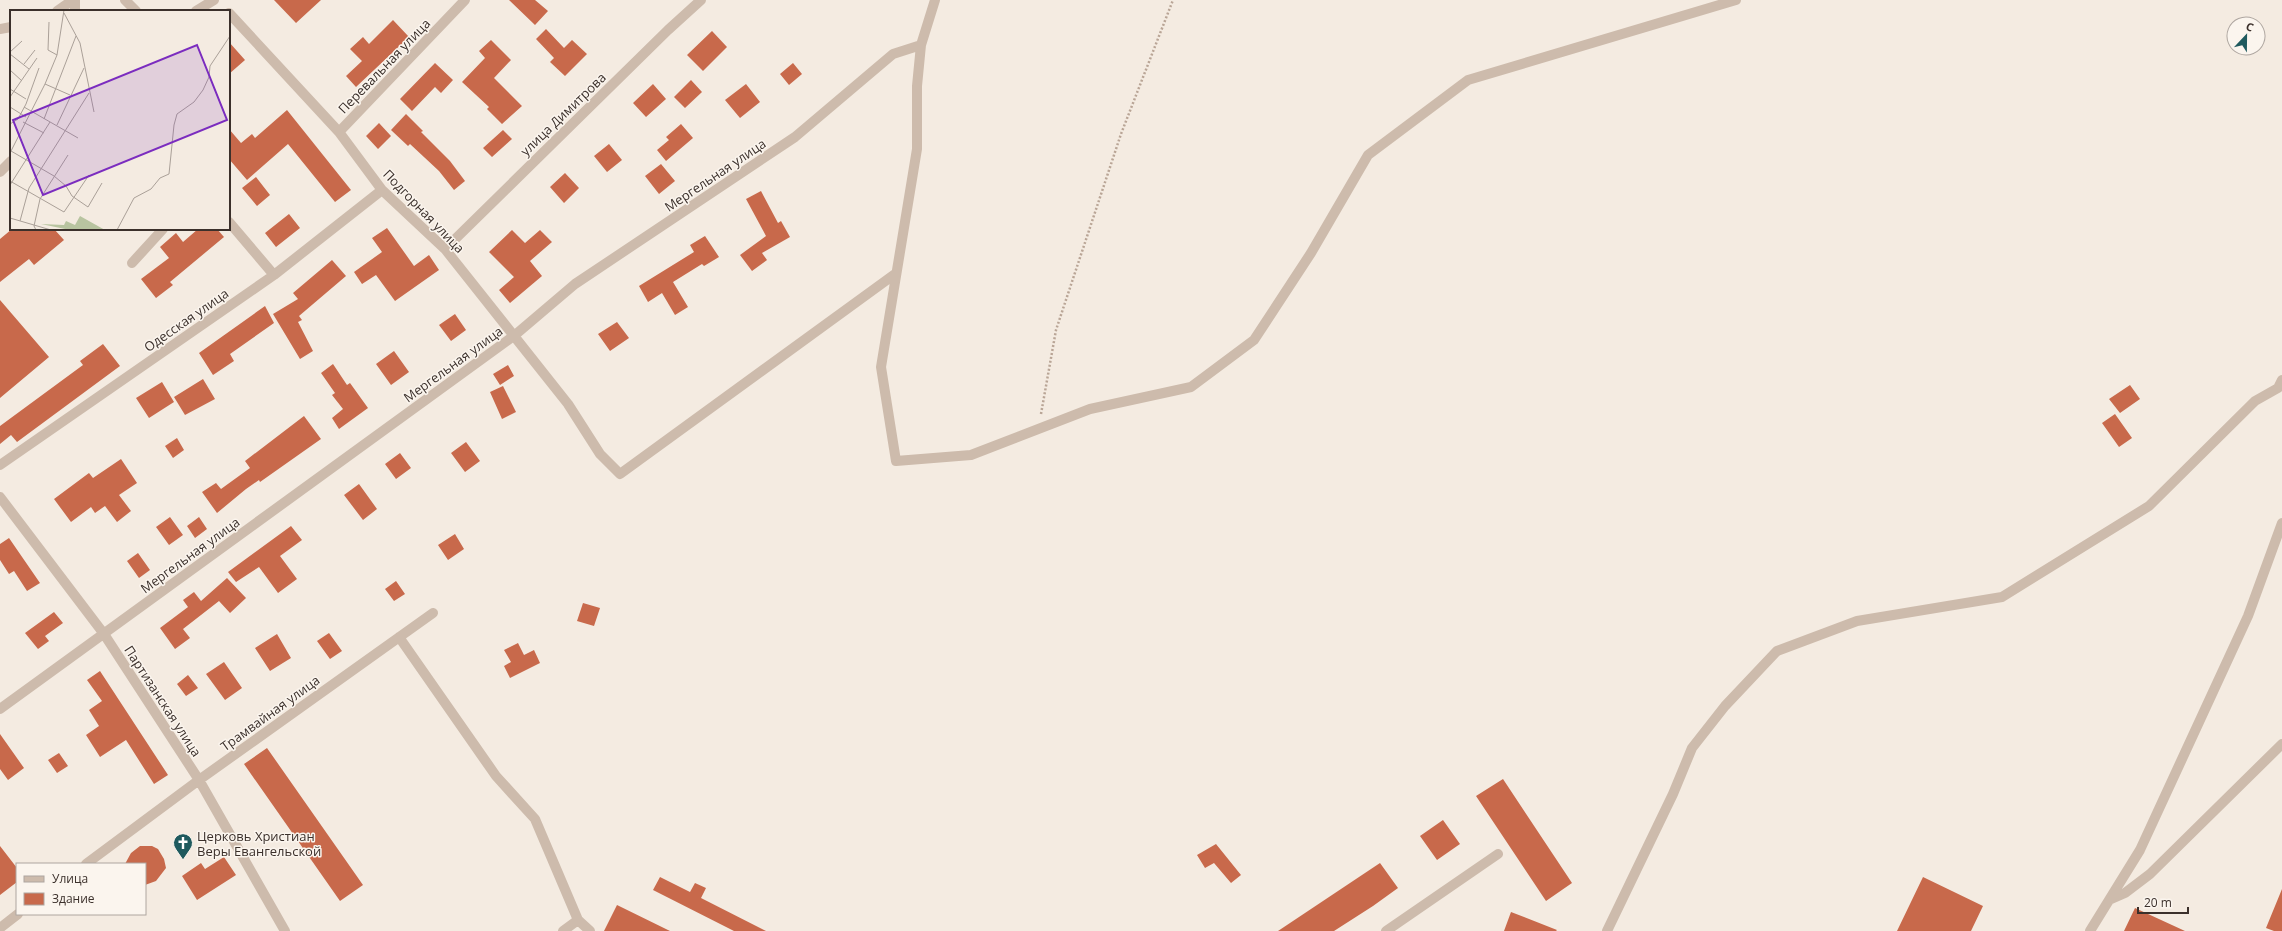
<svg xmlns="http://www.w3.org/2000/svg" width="2282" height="931" font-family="'Open Sans',sans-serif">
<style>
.building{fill:#c8694b}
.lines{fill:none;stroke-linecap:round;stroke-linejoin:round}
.path{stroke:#b9a596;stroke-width:2.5;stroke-dasharray:2 2;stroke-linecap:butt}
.minor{stroke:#cdbbac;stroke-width:10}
.labels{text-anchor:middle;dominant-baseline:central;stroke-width:3;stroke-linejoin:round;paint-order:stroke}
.street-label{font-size:13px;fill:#3b302b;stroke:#fbf5ee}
.poi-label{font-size:13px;fill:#3b302b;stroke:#fbf5ee;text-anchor:start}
.inset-road{fill:none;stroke:#aaa098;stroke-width:1}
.view{fill:#7b2cbf;fill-opacity:0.15;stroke:#7b2cbf;stroke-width:2}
.inset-edge{fill:none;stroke:#3b302b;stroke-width:2}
</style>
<rect width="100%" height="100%" fill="#f4ebe1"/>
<!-- building -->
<path class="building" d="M274,0h47l-25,23z
M509,0h26l13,11 -13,14z
M393,20l16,17 -53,50 -10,-11 16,-15 -12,-12 13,-12 6,7z
M546,29l18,19 8,-8 15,14 -22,22 -15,-14 4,-4 -18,-19z
M712,31l15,16 -24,24 -16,-16z
M491,40l20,20 -17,18 28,28 -20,18 -15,-15 2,-2 -27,-25 23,-24 -6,-7z
M229,42l16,18 -16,14z
M435,63l18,17 -12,13 -6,-6 -23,24 -12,-12z
M793,63l9,11 -13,11 -9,-11z
M691,80l11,12 -17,16 -11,-11z
M653,84l13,15 -20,18 -13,-14z
M746,84l14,18 -20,16 -15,-18z
M287,110l64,80 -16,12 -47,-58 -41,36 -18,-21v-30l12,14 11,-9 3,4z
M406,114l17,17 -2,1 29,29 15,20 -11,9 -15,-19 -29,-27 -2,2 -17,-16z
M379,123l12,13 -13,13 -12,-13z
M681,124l12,14 -27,23 -9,-11 12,-10 -3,-3z
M503,130l9,9 -20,18 -9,-9z
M609,144l13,16 -15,12 -13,-16z
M661,164l14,17 -16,13 -14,-18z
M565,173l14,15 -15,15 -14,-16z
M256,177l14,18 -13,11 -15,-18z
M761,191l17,32 3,-2 9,16 -28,16 5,7 -15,11 -12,-16 26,-19 -20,-37z
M289,214l11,14 -24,19 -11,-14z
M387,228l27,38 15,-11 10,15 -44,31 -19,-26 -14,9 -8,-12 28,-20 -10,-14z
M12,229h42l10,11 -30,25 -5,-6 -29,23v-43z
M198,229h19l7,8 -54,45 3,3 -17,13 -15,-19 28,-21 -9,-11 16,-14 7,9z
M512,230l13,13 15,-13 12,12 -22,19 12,15 -32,27 -11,-13 15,-13 -25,-25z
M705,236l14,21 -15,9 -2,-2 -29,18 15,25 -13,8 -13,-22 -14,9 -9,-16 55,-34 -4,-7z
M332,260l14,16 -47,40 3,4 -4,2 15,29 -13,8 -27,-45 25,-15 -5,-6z
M0,300l49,57 -49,41z
M265,306l9,17 -44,31 4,7 -21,14 -14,-22z
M455,314l11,16 -15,11 -12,-16z
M617,322l12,16 -19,13 -12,-17z
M103,344l17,22 -103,76 -6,-7 -11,9v-18l83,-61 -3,-4z
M394,351l15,21 -18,13 -15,-21z
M333,364l14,21 3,-2 18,25 -29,21 -7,-11 11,-9 -11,-14 3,-2 -14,-20z
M508,365l6,11 -14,9 -7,-11z
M203,379l12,20 -30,16 -11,-18z
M162,382l12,20 -25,16 -13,-20z
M2130,385l10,14 -20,14 -11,-14z
M503,386l13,26 -14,7 -12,-27z
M2115,414l17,24 -13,9 -17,-24z
M304,416l17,23 -61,43 -1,-2 -13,9 -29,24 -15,-21 14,-9 5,6 29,-21 -5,-7z
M177,438l7,12 -11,8 -8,-12z
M466,442l14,19 -15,11 -14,-19z
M400,453l11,15 -15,11 -11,-15z
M121,459l16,24 -18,12 12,16 -14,11 -12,-16 -10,7 -4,-6 -20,15 -17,-23 35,-26 4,5z
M359,484l18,25 -14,11 -19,-25z
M170,517l13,18 -14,10 -13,-18z
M199,517l8,12 -12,9 -8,-12z
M291,526l11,14 -22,16 17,23 -19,14 -19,-26 -23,15 -8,-10z
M455,534l9,15 -16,11 -10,-15z
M9,538l31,45 -13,8 -13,-20 -5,3 -9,-14v-16z
M138,553l12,17 -11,8 -12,-17z
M227,578l19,20 -16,15 -11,-12 -36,28 7,9 -15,11 -15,-21 28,-21 -5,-7 11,-8 7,9z
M396,581l9,13 -11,7 -9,-12z
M583,603l17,5 -6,18 -17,-5z
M54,612l9,11 -18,13 4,5 -11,8 -13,-16z
M329,633l13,18 -12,8 -13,-18z
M277,634l14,24 -21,13 -15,-23z
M518,643l6,12 10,-5 6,13 -30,15 -6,-12 7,-4 -7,-12z
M224,662l18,26 -17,12 -19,-26z
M100,671l68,104 -14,9 -28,-44 -26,17 -14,-22 13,-9 -10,-16 13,-9 -15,-21z
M188,675l10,13 -12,8 -9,-12z
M0,734l24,34 -16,12 -8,-11z
M267,748l96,137 -23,16 -96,-137z
M59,753l9,13 -11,7 -9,-13z
M1503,779l69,104 -26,18 -70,-105z
M1443,820l17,24 -23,16 -17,-24z
M1216,844l25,31 -10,8 -17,-20 -9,5 -8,-13z
M0,846l17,22v14l-17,13z
M140,846h12l6,3 6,10 2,9 -10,13 -11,4v-21h-20l6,-11z
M224,857l12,18 -39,25 -15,-24 19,-13 4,6z
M1380,863l18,25 -25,18 -39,25h-56z
M660,877l30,15 5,-9 11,5 -5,10 65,33h-32l-81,-41z
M1923,877l60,29 -12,25h-74z
M2282,889v42h-8l-8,-3z
M617,905l53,26h-66z
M2135,908l50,23h-61z
M1511,912l46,18 -1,1h-52z"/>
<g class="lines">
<!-- path -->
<path class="path" d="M1041,414l15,-84 65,-196 52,-134"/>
<!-- minor -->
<path class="minor" d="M75,0v11
M125,0l11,11
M935,0l-14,45 -4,41v63l-36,218 15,94 75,-6 119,-46 101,-22 63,-47 57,-87 57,-98 100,-75 268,-80
M57,11l16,-11
M196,11l18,-11
M229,13l110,119 43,58 63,59 123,155 32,50 20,20 275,-200
M0,29l11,-2
M339,132l126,-132
M0,172l11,-11
M229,222l45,53
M445,249l223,-219 33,-30
M132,263l31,-34
M0,465l274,-190 108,-85
M0,497l104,137 95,146 86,151
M399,637l97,139 39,43 43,101 12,11
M0,709l515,-374 60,-51 220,-147 98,-83 28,-9
M86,864l113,-84 234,-167
M2109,900l16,-7 25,-19 132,-130
M0,928l18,-14
M563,931l15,-11
M1386,931l112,-77
M1607,931l66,-137 19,-46 33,-42 52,-55 80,-30 145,-24 147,-91 106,-105 23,-13 4,-8
M2090,931l50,-81 108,-234 34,-93"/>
</g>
<!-- icons -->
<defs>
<g id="church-pin" transform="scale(1)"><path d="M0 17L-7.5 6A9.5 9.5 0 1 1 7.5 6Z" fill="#1f5a5e" stroke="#fbf5ee"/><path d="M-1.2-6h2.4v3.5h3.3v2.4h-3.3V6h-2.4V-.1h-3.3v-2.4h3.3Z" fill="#fff"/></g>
</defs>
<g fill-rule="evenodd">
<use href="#church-pin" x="183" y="843"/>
</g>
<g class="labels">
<!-- street labels -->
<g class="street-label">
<text transform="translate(384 66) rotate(-46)">Перевальная улица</text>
<text transform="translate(563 114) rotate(-44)">улица Димитрова</text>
<text transform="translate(715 175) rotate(-34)">Мергельная улица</text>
<text transform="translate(424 211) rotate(46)">Подгорная улица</text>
<text transform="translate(186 320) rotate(-35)">Одесская улица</text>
<text transform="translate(453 364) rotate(-36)">Мергельная улица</text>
<text transform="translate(190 555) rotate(-36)">Мергельная улица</text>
<text transform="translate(163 701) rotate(57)">Партизанская улица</text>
<text transform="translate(270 713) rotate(-36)">Трамвайная улица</text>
</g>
<!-- poi labels -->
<g class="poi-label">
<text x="197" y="836">Церковь Христиан<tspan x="197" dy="15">Веры Евангельской</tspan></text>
</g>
</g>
<!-- overview -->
<g transform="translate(10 10)">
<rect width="220" height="220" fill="#f4ebe1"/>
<path d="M70,206l25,14h-35l-29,-6 23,1 2,-4 9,4z" fill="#b8c4a0"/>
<path class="inset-road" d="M54,3l16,30 14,69M39,12l-1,28 9,5M0,42l12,-11M0,44l19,15M14,54l11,-14M0,60l12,11M35,74l25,11M0,79l16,10M0,87l27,-39M0,97l16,10M14,97l54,31M34,109l32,-83M13,112l21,11M0,114l8,-5 8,-15 13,-36M47,115l27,-57M1,141l43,25 12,10 6,10 16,11 14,-24M0,143l35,-69 12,-29 7,-45M0,171l54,31 25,-37M0,175l40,-63M0,208l41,12M10,211l9,-33 60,-95M26,220l-2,-4 6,-27 28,-44M107,220l17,-32 17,-9 9,-11 9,-4 5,-49 3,-11 17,-12 9,-12 6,-13 1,-11 20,-30"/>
<path class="view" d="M187,35l30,75 -184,75 -30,-75z"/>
<rect width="220" height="220" class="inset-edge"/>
</g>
<!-- legend -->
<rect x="16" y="863" width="130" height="52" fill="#fbf5ee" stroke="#aea6a0"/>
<rect x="24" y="876" width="20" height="6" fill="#cdbbac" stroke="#aea6a0"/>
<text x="52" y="883" font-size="12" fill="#3b302b">Улица</text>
<rect x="24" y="893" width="20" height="12" fill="#c8694b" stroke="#aea6a0"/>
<text x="52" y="903" font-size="12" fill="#3b302b">Здание</text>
<!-- north arrow -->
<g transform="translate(2246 36) rotate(22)"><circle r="19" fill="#fbf5ee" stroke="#aea6a0"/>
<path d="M0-3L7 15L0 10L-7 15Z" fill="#1f5a5e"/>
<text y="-6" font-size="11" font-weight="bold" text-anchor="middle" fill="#3b302b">С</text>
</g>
<!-- scale -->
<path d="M2138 907v6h50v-6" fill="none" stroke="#3b302b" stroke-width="2"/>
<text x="2144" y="907" font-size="12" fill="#3b302b" stroke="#fbf5ee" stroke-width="3" paint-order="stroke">20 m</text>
</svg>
